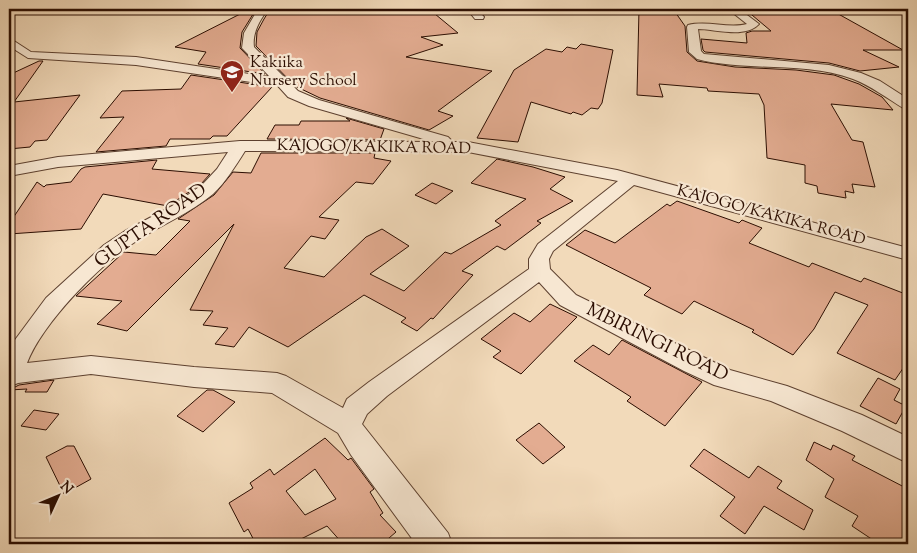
<svg xmlns="http://www.w3.org/2000/svg" width="917" height="553" font-family="'Sorts Mill Goudy',serif">
<style>
.building{fill:#e3ac91;stroke:#2b0d01;fill-rule:evenodd}
.lines{fill:none;stroke-linecap:round;stroke-linejoin:round}
.street-casing{stroke:#5d402f;stroke-width:2}
.street{fill:#f7e7d2;fill-rule:evenodd}
.labels{text-anchor:middle;dominant-baseline:central;stroke-width:4.5;stroke-linejoin:round;paint-order:stroke}
.far-poi-label{font-size:16px;fill:#2b0d01;stroke:#f7e7d2;text-anchor:start}
.far-street-label{font-size:16px;fill:#2b0d01;stroke:#f7e7d2}
.street-label{font-size:19px;fill:#2b0d01;stroke:#f7e7d2}
</style>
<rect width="100%" height="100%" fill="#f2daba"/>
<filter id="stains"><feTurbulence type="fractalNoise" baseFrequency=".004" numOctaves="4"/><feColorMatrix values="0 0 0 0 .2 0 0 0 0 .09 0 0 0 0 .02 0 0 0 .5 -.17"/></filter>
<radialGradient id="worn" r=".72"><stop offset=".6" stop-color="#630" stop-opacity="0"/><stop offset="1" stop-color="#630" stop-opacity=".3"/></radialGradient>
<!-- building -->
<path class="building" d="M280,9l49,2 3,-2h97l29,24 -37,4 22,8 -37,12 86,14 -54,40 15,5 -24,14 -109,-32 -25,-12 -39,-40 1,-14 7,-13 5,-8h7z
M639,9h34l12,17 2,26 10,9 38,6 61,3 38,5 25,9 23,13 11,13 -62,-6 21,36 11,2 12,45 -23,-3 2,9 -9,-2 1,7 -28,-5 -1,-7 -12,-3v-18l-38,-7 -3,-53 -5,-11 -51,-3 -1,-3 -48,-4 4,13 -26,-2z
M746,10l87,1 70,39h-40l36,17 -39,4 -31,-8 -124,-11 -2,-2 -2,-11 46,4 -1,-10 6,-2h19z
M246,11h9l-13,21 -2,16 25,26 -67,-10 8,-12 -31,-5z
M581,44l32,6 -11,53 -4,6 -7,-1 -9,7 -9,-3 -2,2 -40,-12 -13,40 -41,-4 37,-68 32,-21 16,3 5,-5 9,2z
M39,61h4l-29,41 66,-7 -33,45 -12,1 -5,6 -21,2v-74z
M191,75l81,12 -45,49h-14l-3,3h-40l-4,7 -70,6 28,-35 -24,1 22,-27 59,-2z
M346,118l38,11 -4,11 -113,-1 8,-14h24l2,-4h49z
M261,153h114l-1,5 17,3 -18,23 -17,-2 -37,35 20,3 -14,19 -14,-3 -27,32 40,9 42,-40 16,-8 27,17 -39,28 34,17 41,-39 6,2 50,-29 -6,-4 31,-22 -55,-16 26,-24 36,8 32,10 -15,12 23,12 -36,20 4,2 -36,27 -8,-4 -35,25 11,4 -40,44 -2,-1 -14,13 -16,-9 5,-4 -42,-23 -76,52 -39,-20 -15,20 -19,-3 13,-16 -25,-3 10,-14 -23,-1 44,-86 -107,107 -30,-7 25,-23 -46,-5 48,-44 32,3 34,-34 -12,-2 36,-24 19,-23 18,1z
M157,160l-5,9 58,5 -9,10 -33,22 -65,-12 -22,35 -72,5v-16h4l24,-36 7,5 2,-2 25,-3 10,-13 4,-2z
M432,183l21,8 -17,13 -21,-9z
M677,201l62,22 3,-3 20,8 -13,15 60,24 3,-4 49,19 3,-4 44,17v66l-13,19 -58,-27 31,-48 -33,-13 -21,37 -21,26 -41,-23 2,-2 -60,-29 -12,13 -38,-19 7,-7 -85,-43 19,-15 30,13 52,-39 3,2z
M550,304l27,13 -56,57 -28,-17 8,-6 -20,-12 33,-26 16,9z
M622,340l80,42 -37,44 -38,-25 4,-4 -57,-36 19,-16 16,10z
M878,378l22,11 -6,11 12,6 -10,18 -36,-18z
M54,380l-7,12h-22l2,-3 -18,1 10,-5z
M207,390h6l22,12 -32,30 -26,-16z
M34,410l25,4 -13,16 -25,-4z
M539,423l26,24 -22,17 -27,-24z
M325,438l23,22 3,-2 23,31 -4,3 13,21 -3,2 16,17 -14,12h-39l-16,-18 -36,18h-35l-8,-15 -4,3 -15,-29 24,-15 -3,-5 20,-14 4,6zM315,469l21,30 -31,16 -19,-24z
M814,442l17,8 2,-5 22,11 -3,4 56,29v48l-2,7h-27l-27,-18 6,-10 -33,-19 9,-18 -28,-19z
M67,446h7l17,33 -27,15 -18,-37z
M704,449l45,29 9,-12 24,15 -5,7 36,22 -9,20 -40,-24 -19,28 -25,-18 15,-19 -45,-31z"/>
<g class="lines">
<!-- street casing -->
<g class="street-casing">
<path id="street" d="M258,9h10c-8,11 -16,24 -14,38l44,44 21,9 129,37 3,3 -2,2h19l149,28 291,78v12l-274,-75 -81,66 -4,8 1,10 26,26 154,75 57,16 75,29 46,22v26l-66,-32 -71,-30 -57,-16 -30,-14 -124,-66 -21,-23 -152,114 -20,18 -5,10 86,109 4,11h-36l-65,-89 -13,-22 -66,-40 -78,-6 -103,-13 -73,9 -9,4v-39l37,-50 58,-53 21,-14 47,-25 30,-21 15,-16 11,-17 -170,15 -49,9v-10l49,-9 182,-16 194,1 -125,-36 -21,-9 -10,-11 -142,-21 -108,-7 -19,-12v-7h2l20,13 105,5 134,20 -28,-29 2,-15zM245,151l223,1 150,29 -80,63 -9,15v10l-160,113 -22,17 -4,9 -57,-32 -9,-3 -83,-6 -103,-11 -64,7c16,-41 74,-100 111,-123 25,-16 52,-27 75,-46 13,-12 23,-29 32,-43z
M467,9h10l7,8 -1,2h-8z
M728,9h11l20,15c-14,15 -44,5 -61,5l3,22 3,3 125,11 32,8 19,8 28,18v10l-5,-1c-16,-10 -32,-22 -50,-29 -47,-18 -107,-7 -156,-20l-8,-7 -2,-25 1,-2c20,-5 40,4 59,-1z"/>
</g>
<!-- street -->
<use href="#street" class="street"/>
</g>
<!-- icons -->
<defs>
<g id="school-pin" transform="scale(1.25)"><path d="M0 17L-7.5 6A9.5 9.5 0 1 1 7.5 6Z" fill="#8f2418" stroke="#f7e7d2"/><path d="M0-5L7-2L0 1L-7-2ZM-4 1L0 2.5L4 1V4Q0 6-4 4Z" fill="#fff"/></g>
</defs>
<g fill-rule="evenodd">
<use href="#school-pin" x="232" y="72"/>
</g>
<g class="labels">
<!-- far-poi labels -->
<g class="far-poi-label">
<text x="250" y="63">Kakiika<tspan x="250" dy="18">Nursery School</tspan></text>
</g>
<!-- far-street labels -->
<g class="far-street-label">
<text transform="translate(374 148) rotate(1)">KAJOGO/KAKIKA ROAD</text>
<text transform="translate(771 216) rotate(15)">KAJOGO/KAKIKA ROAD</text>
</g>
<!-- street labels -->
<g class="street-label">
<text transform="translate(151 226) rotate(-35)">GUPTA ROAD</text>
<text transform="translate(657 343) rotate(26)">MBIRINGI ROAD</text>
</g>
</g>
<!-- margin -->
<rect width="917" height="553" fill="none" stroke="#f2daba" stroke-width="30"/>
<rect x="10" y="10" width="897" height="533" fill="none" stroke="#2b0d01" stroke-width="2.5"/>
<rect x="15" y="15" width="887" height="523" fill="none" stroke="#2b0d01"/>
<!-- north arrow -->
<g transform="translate(58 496) rotate(46)" stroke="#f7e7d2" stroke-width="4" paint-order="stroke">
<path d="M0-4L9 19L0 12L-9 19Z" fill="#2b0d01"/>
<text y="-8" font-size="14" font-weight="bold" text-anchor="middle" fill="#2b0d01">N</text>
</g>
<rect width="100%" height="100%" filter="url(#stains)"/>
<rect width="100%" height="100%" fill="url(#worn)"/>
</svg>
